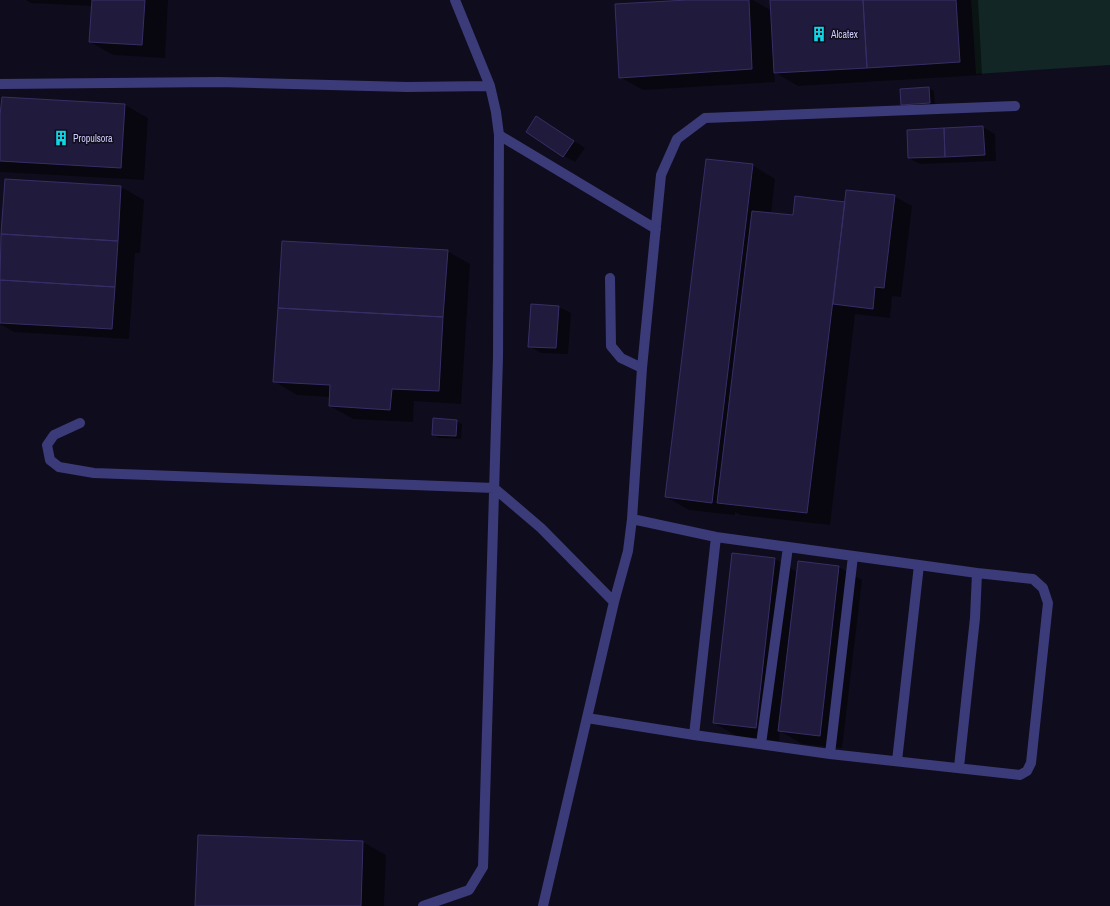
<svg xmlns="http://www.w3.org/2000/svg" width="1110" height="906" font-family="'Archivo Narrow',sans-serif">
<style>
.green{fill:#112625}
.shadow{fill:#0007}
.building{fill:#201a3c;stroke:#382e67}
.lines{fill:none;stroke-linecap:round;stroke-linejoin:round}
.minor{stroke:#3c3b79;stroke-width:10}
.labels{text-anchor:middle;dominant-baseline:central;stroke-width:3;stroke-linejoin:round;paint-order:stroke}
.poi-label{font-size:10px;fill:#d0ccfc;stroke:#0f0d1d;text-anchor:start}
</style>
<rect width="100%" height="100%" fill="#0f0d1d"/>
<!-- green -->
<path class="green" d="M971,0h139v65l-134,9z"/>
<!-- shadow -->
<path class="shadow" d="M26,0h142l-3,58 -52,-3 -23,-13 3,-36 -62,-3z
M703,0h50l19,11 -1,-11h207l4,75 -184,11 -24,-14 1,10 -132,8 -23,-13z
M929,88l5,3 1,15 -28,2 -5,-3z
M125,105l23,13 -4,62 -144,-8v-56z
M537,117l48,31 -10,14 -11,-6z
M983,127l12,7 1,27 -76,3 -11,-6 -1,-28z
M752,165l23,14 -4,35 23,2 52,-13 48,-7 18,10 -11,91 -9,-1 -2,22 -35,-4 -25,211 -89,-10 -6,-3v3l-46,-5 -23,-13z
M6,180l115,7 23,13 -4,53h-5l-6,86 -115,-7 -14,-8v-51z
M447,251l23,13 -9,140 -47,-3 -1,21 -60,-3 -23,-13v-9l-33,-2 -22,-13z
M559,307l12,6 -3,41 -27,-1 -12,-7z
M456,421l6,3 -1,15 -22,-1 -6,-3z
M733,554l42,5 22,13 1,-10 41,5 23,13 -20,168 -40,-4 -22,-13 -1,10 -42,-5 -23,-13z
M363,842l23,13 -2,51h-188z"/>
<!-- building -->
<path class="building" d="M92,0h53l-3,45 -53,-3z
M687,0h62l3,69 -133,9 -4,-74z
M770,0h93l4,68 -93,5z
M863,0h93l4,62 -93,6z
M929,87l1,16 -29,2 -1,-16z
M2,97l123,7 -4,64 -121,-7v-46z
M536,116l38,25 -11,16 -37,-25z
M983,126l2,29 -40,2 -1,-29z
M944,128l1,29 -37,1 -1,-28z
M706,159l47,5 -41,339 -47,-6z
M5,179l116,7 -3,55 -117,-7z
M846,190l49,5 -11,93 -9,-1 -2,22 -40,-5z
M795,196l50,6 -38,311 -90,-10 35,-292 41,4z
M1,234l117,7 -3,46 -115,-7z
M282,241l166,9 -5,67 -165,-9z
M0,280l115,7 -3,42 -112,-6z
M531,304l28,2 -3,42 -28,-1z
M278,308l165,9 -4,74 -47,-2 -2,21 -61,-4 1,-21 -57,-3z
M433,418l24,2 -1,16 -24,-1z
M732,553l43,5 -19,170 -43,-5z
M798,561l41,5 -19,170 -42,-5z
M198,835l165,6 -2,65h-166z"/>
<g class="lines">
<!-- minor -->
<path class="minor" d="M0,84l219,-2 188,5 83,-1
M499,135l157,94
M610,278l1,68 10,12 21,10
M80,423l-26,12 -7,10 3,15 9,7 35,6 400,15 47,40 73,74
M632,519l84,18 261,36 -2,45 -16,149
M587,718l107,17 136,19 190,21 7,-4 4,-8 17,-160 -5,-15 -10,-9 -56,-6
M694,735l22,-198
M761,744l27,-197
M830,754l23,-198
M897,761l22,-196
M423,906l46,-16 14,-23 15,-510 1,-222 -3,-23 -6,-26 -35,-86
M543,906l71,-304 14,-51 4,-32 10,-151 19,-193 16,-36 28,-21 310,-12"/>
</g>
<!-- icons -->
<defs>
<g id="building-bare" transform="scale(1.2)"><path d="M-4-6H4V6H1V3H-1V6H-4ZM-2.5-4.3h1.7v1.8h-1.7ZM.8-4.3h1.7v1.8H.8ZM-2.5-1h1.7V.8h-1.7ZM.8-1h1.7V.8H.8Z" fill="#0fd5e5" stroke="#0f0d1d" stroke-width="2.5" paint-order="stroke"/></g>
</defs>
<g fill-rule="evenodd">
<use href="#building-bare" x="819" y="34"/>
<use href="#building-bare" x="61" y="138"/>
</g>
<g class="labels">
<!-- poi labels -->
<g class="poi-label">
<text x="831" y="34">Alcatex</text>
<text x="73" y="138">Propulsora</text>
</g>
</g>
</svg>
